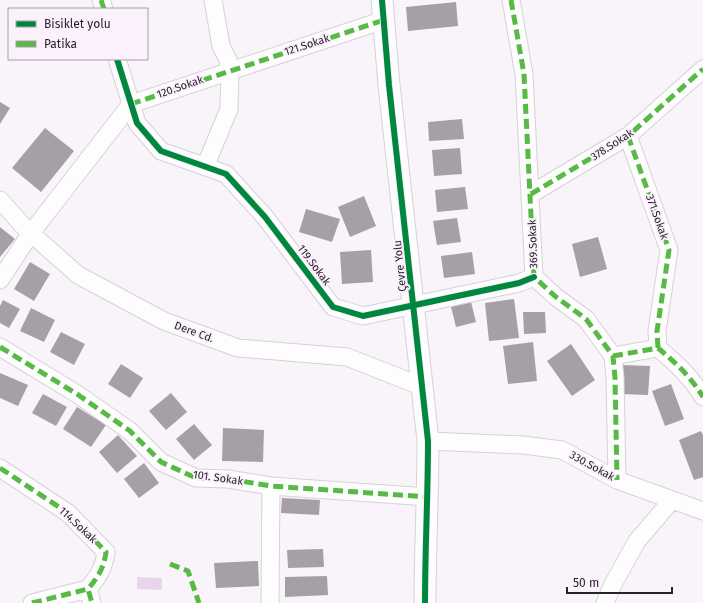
<svg xmlns="http://www.w3.org/2000/svg" width="703" height="603" font-family="'Fira Sans',sans-serif">
<style>
.water{fill:#ead3ed}
.building{fill:#a69fa6}
.lines{fill:none;stroke-linecap:round;stroke-linejoin:round}
.minor-casing{stroke:#d7d0d8;stroke-width:19}
.tertiary-casing{stroke:#d7d0d8;stroke-width:23}
.minor{stroke:#fefdfe;stroke-width:17}
.tertiary{stroke:#fefdfe;stroke-width:21}
.quiet{stroke:#58b947;stroke-width:5;stroke-dasharray:10 5;stroke-linecap:butt}
.cycleway-casing{stroke:#fbf1fc;stroke-width:8}
.cycleway{stroke:#00873e;stroke-width:6}
.labels{text-anchor:middle;dominant-baseline:central;stroke-width:4;stroke-linejoin:round;paint-order:stroke}
.street-label{font-size:11px;fill:#2a212c;stroke:#fbf1fc}
</style>
<rect width="100%" height="100%" fill="#f9f4f9"/>
<!-- water -->
<path class="water" d="M137,577l25,1v12l-25,-1z"/>
<!-- building -->
<path class="building" d="M456,2l2,24 -50,5 -2,-24z
M0,102l10,6 -10,16z
M462,119l2,20 -35,2 -1,-19z
M45,128l29,23 -33,41 -29,-24z
M460,148l2,26 -28,2 -2,-26z
M465,187l3,22 -31,3 -2,-22z
M364,196l12,30 -26,11 -12,-30z
M306,209l34,10 -8,23 -33,-10z
M457,218l4,24 -24,3 -4,-24z
M0,227l15,12 -15,18z
M598,237l9,32 -27,8 -8,-33z
M371,250l2,32 -31,2 -2,-32z
M472,252l3,22 -31,4 -3,-22z
M30,262l20,12 -16,27 -20,-12z
M514,299l5,39 -30,3 -4,-38z
M3,300l17,9 -11,19 -9,-5v-17z
M471,302l5,20 -20,5 -5,-20z
M31,308l24,12 -11,22 -24,-11z
M523,312h22l1,21 -22,1z
M61,332l24,12 -11,21 -24,-13z
M533,342l4,39 -29,3 -5,-38z
M571,344l24,36 -23,16 -25,-35z
M121,364l22,14 -13,20 -22,-14z
M621,365l29,1 -2,29 -28,-1z
M0,373l28,12 -10,21 -18,-8z
M671,384l13,35 -19,7 -13,-35z
M171,393l16,19 -21,18 -17,-19z
M43,394l24,13 -11,19 -24,-13z
M77,407l29,18 -15,22 -28,-18z
M194,424l18,21 -18,15 -18,-21z
M223,428l41,2 -1,32 -41,-1z
M701,431l2,4v42l-9,3 -15,-40z
M118,435l19,21 -20,17 -18,-21z
M144,463l15,20 -20,15 -15,-19z
M282,498l38,2 -1,15 -38,-2z
M323,549l1,18 -36,1 -1,-18z
M258,561l1,25 -43,2 -2,-25z
M327,576l1,19 -43,2v-20z"/>
<g class="lines">
<!-- minor casing -->
<g class="minor-casing">
<path id="minor" d="M101,0l3,9
M511,0l13,74 10,203 22,20 30,22 27,37 2,22 2,102
M117,59l20,64 24,28 65,23 39,43 68,90 30,9 156,-33 15,-6
M131,104l253,-84
M628,136l41,114 -12,81 1,17
M205,167l24,-58 1,-38 -2,-11 -7,-14 -8,-46
M531,194l97,-58 75,-67
M0,200l25,28 53,47 86,46 74,27 109,9 76,30
M0,280l31,-47 100,-129
M0,347l77,47 53,37 31,31 35,16 32,1 43,7 157,11
M613,356l45,-8c18,15 33,29 45,49
M428,441l95,4 39,5 55,30 86,31
M0,468l68,45 38,39c-2,16 -8,25 -18,37l4,14
M32,603l56,-14
M270,603l1,-117
M605,603l7,-17 25,-45 35,-41"/>
</g>
<!-- tertiary casing -->
<g class="tertiary-casing">
<path id="tertiary" d="M382,0l7,85 39,356c0,54 -3,108 -3,162"/>
</g>
<!-- minor -->
<use href="#minor" class="minor"/>
<!-- tertiary -->
<use href="#tertiary" class="tertiary"/>
<!-- quiet -->
<path class="quiet" d="M101,0l3,9
M511,0l13,74 10,203 22,20 30,22 27,37 2,22 2,102
M131,104l253,-84
M628,136l41,114 -12,81 1,17
M531,194l97,-58 75,-67
M0,347l77,47 53,37 31,31 35,16 32,1 43,7 157,11
M613,356l45,-8c18,15 33,29 45,49
M0,468l68,45 38,39c-2,16 -8,25 -18,37l4,14
M170,564l18,7 11,32
M32,603l56,-14"/>
<!-- cycleway casing -->
<g class="cycleway-casing">
<path id="cycleway" d="M382,0l7,85 39,356c0,54 -3,108 -3,162
M117,59l20,64 24,28 65,23 39,43 68,90 30,9 156,-33 15,-6"/>
</g>
<!-- cycleway -->
<use href="#cycleway" class="cycleway"/>
</g>
<g class="labels">
<!-- street labels -->
<g class="street-label">
<text transform="translate(307 45) rotate(-18)">121.Sokak</text>
<text transform="translate(180 87) rotate(-19)">120.Sokak</text>
<text transform="translate(612 145) rotate(-33)">378.Sokak</text>
<text transform="translate(657 217) rotate(70)">371.Sokak</text>
<text transform="translate(533 244) rotate(-92)">369.Sokak</text>
<text transform="translate(314 265) rotate(53)">119.Sokak</text>
<text transform="translate(400 266) rotate(-96)">Çevre Yolu</text>
<text transform="translate(194 332) rotate(20)">Dere Cd.</text>
<text transform="translate(592 466) rotate(29)">330.Sokak</text>
<text transform="translate(218 478) rotate(8)">101. Sokak</text>
<text transform="translate(78 525) rotate(43)">114.Sokak</text>
</g>
</g>
<!-- legend -->
<rect x="8" y="8" width="140" height="52" fill="#fbf1fc" stroke="#a79ea9"/>
<rect x="16" y="21" width="20" height="6" fill="#00873e" stroke="#a79ea9"/>
<text x="44" y="28" font-size="12" fill="#2a212c">Bisiklet yolu</text>
<rect x="16" y="41" width="20" height="6" fill="#58b947" stroke="#a79ea9"/>
<text x="44" y="48" font-size="12" fill="#2a212c">Patika</text>
<!-- scale -->
<path d="M567 587v6h105v-6" fill="none" stroke="#2a212c" stroke-width="2"/>
<text x="573" y="587" font-size="12" fill="#2a212c" stroke="#fbf1fc" stroke-width="3" paint-order="stroke">50 m</text>
</svg>
